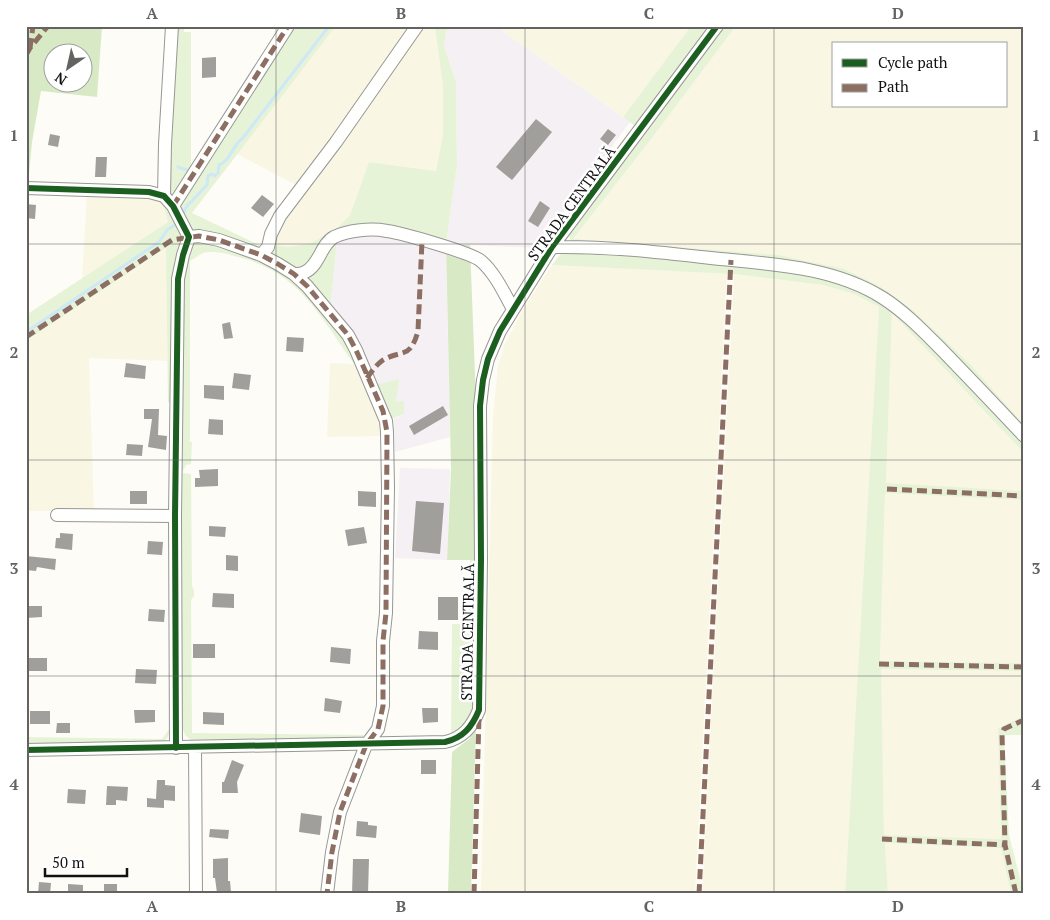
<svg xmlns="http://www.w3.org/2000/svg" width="1050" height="920" font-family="'PT Serif',serif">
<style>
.industrial{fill:#f5f0f3}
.farmland{fill:#f9f7e4;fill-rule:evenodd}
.green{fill:#e7f3d7}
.forest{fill:#d8eac5;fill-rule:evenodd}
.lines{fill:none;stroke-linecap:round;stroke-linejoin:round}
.stream{stroke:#cde8f7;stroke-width:3}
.building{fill:#a19f9c}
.minor-casing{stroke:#979795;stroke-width:14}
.minor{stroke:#fffffe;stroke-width:12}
.quiet{stroke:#8d6e63;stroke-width:5;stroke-dasharray:10 5;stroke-linecap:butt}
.cycleway-casing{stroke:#fff;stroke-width:9}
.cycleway{stroke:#1b5e20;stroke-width:6}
.grid{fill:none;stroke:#646362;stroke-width:1;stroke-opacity:0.55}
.labels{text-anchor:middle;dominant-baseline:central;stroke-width:5;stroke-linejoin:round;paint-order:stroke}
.street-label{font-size:15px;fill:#111;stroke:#fff}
.neatline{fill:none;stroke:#646362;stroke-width:2}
.grid-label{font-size:16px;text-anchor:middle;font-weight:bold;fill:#646362}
</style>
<rect width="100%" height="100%" fill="#fdfcf7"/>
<!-- industrial -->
<path class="industrial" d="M450,26h50l4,6 17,12 109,78 -93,126 -91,-4 11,-79 -1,-83 -12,-36 2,-14z
M386,233l60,18 4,186 -55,15 -1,-33 10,-5 -8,-12 2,-22 -23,5 -45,-74 7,-72z
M400,468l50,1 -3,91 -52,-2z"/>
<!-- farmland -->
<path class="farmland" d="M336,26h77l-115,160 -61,-32z
M420,26l16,1 7,59v48l-7,37 -67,-9 -19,53 -14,14 -25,14 -22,4 -17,-2 2,-12z
M500,26h191l-68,91 -102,-73 -17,-12z
M736,26h288v399l-53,-60 -57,-54 -33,-24 -308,-48 79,-101zM834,44h172v62h-172z
M87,193l65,5 11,5 5,19 -86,57z
M167,248v113l-78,-3 5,153h-68v-170z
M552,265l175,8 -32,621h-214l12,-480 5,-48 6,-20 18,-35z
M734,274l89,11 31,9 25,13 -34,587h-143z
M892,313l132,140v38l-138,-7z
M330,363l24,1 22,42 5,30 -54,1z
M885,493l139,7v163l-144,-2z
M880,669l144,2v45l-26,12 3,111 -117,-4z
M885,843l116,5 10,46h-123z"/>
<!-- green -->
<path class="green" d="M174,26h10v6h7v138l-19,31 -4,-7z
M291,26h45l-144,187 69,33 -2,5 -65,-20 -15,-20 3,-14z
M435,26h15l-4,6 -2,14 12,36 1,83 -11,79 -96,-15 -37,32 -17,9 -31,-16 7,-9 17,2 22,-4 25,-14 14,-14 19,-53 67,9 7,-37v-48z
M691,26h18l-74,100 -12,-9z
M724,26h12l-84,112 -79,101 205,16 66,14 37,18 33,24 57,54 53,60v6l-90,-96 -84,-58 -279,-36 -2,-6z
M163,203l7,6 15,31 -13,163 -4,-1 -2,-154 -140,93v-26l142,-93z
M199,239l85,31 41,43 31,44 -2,7c-34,-48 -55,-92 -116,-107 -10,-3 -25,-7 -35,-4 -4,2 -9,6 -13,8v181h2l-1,22 -5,1 -4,8 9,1 1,112 2,4v6l-3,4 1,133 172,2 -3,4 -169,2 -7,-6 -3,-8 -3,-238 2,-206 10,-41z
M337,239l-7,72 -29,-35z
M593,250l184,18 66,14 49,26 132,133v12l-132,-140 -6,170 138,8v9l-139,-7 -5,168 144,2v8l-143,-2 3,166 117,4 -3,-111 26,-12v19h-20l5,100 15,59h-13l-10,-46 -116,-5 3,51h-43l34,-587 -25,-13 -31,-9 -89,-11 -182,-9 11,-14z
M399,379l-3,23 8,-1v13l-15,6 -14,-35z
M470,560h7l-4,147c-3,14 -10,20 -22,27l1,-110h17z
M170,728l-2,9 -4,4 -138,3v-7l136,2z"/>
<!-- forest -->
<path class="forest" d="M26,26h76l-5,71 -56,-6 -9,51 -4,42h-2zM52,52h30v30h-30z
M446,244l24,1 6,155 1,160h-30l4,-91z
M476,727l-5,167h-23l4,-142 17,-13z"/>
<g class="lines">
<!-- stream -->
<path class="stream" d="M178,167l11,4
M183,217l2,-8 3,-4 19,-20 1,-9 3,-2 4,2 3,-3 1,-8c12,-5 13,-19 23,-26l87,-113
M26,332l133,-90 9,-13 9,-5"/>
</g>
<!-- building -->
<path class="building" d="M216,57v20l-14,1v-20z
M536,119l16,13 -40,48 -16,-13z
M608,129l8,6 -8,10 -8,-6z
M50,134l10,2 -2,11 -10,-2z
M96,157h11l-1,20h-11z
M262,195l12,9 -11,13 -12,-9z
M540,201l10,7 -12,19 -10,-6z
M26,204l10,1 -1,14 -9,-1z
M230,322l3,16 -9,1 -2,-15z
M287,337l17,1 -1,14 -17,-1z
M126,363l20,3 -1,13 -21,-2z
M234,373l17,2 -2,15 -17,-2z
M204,385l20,1v14l-20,-2z
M443,406l5,9 -34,20 -5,-9z
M144,409h15l-1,26 9,1 -1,14 -18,-3 4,-28h-8z
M209,419l14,1v15l-15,-1z
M127,444l16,1 -1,11 -16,-1z
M218,469v17l-23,1v-9h5l-1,-8z
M130,491h17v13h-17z
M358,491l18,1v15l-18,-1z
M416,501l28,2 -4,51 -28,-3z
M209,526l17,1 -1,10 -16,-1z
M364,527l3,16 -19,3 -3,-16z
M60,533l13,1 -1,16 -17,-2 1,-10h4z
M148,541l15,1 -1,13 -15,-1z
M226,555l12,1v15l-12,-1z
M26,556l30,3 -1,11 -18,-3 -1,4 -10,-1z
M213,593l21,1v14l-22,-1z
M438,597h20v23h-20z
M26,606h16v11l-16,1z
M149,609l16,1 -1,12 -16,-1z
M419,631l19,1v18l-20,-1z
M193,644h22v14h-22z
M331,647l20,2 -1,15 -20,-2z
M28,658h19v13h-19z
M136,669l21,1 -1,14 -21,-1z
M325,698l17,3 -2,12 -16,-2z
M422,708h16v14l-15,1z
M134,710h21v12l-20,1z
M30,711h20v13h-20z
M203,712l21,1v12l-21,-1z
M57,723h13v10h-14z
M232,760l12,5 -7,17 1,11h-16v-11h2z
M421,760h15v14h-15z
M157,780h8v5l10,1v15l-11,-1v8l-17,-1v-9l9,1z
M107,786l21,1 -1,14 -11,-1v5h-10z
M68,789l18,1 -1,14 -18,-1z
M301,813l21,3 -2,19 -21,-3z
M357,821l11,1v3l9,1 -1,12 -20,-2z
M210,829l19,1 -1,9 -19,-2z
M228,858v23h2l1,11 -14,1 -2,-15h-2v-19z
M353,859h16l-1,35h-16z
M39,882l12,1 -1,11h-12z
M68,884l15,1v9h-15z
M104,884h13v10h-13z"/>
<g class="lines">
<!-- minor casing -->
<g class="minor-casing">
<path id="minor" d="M26,188l123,4 15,4 9,10 16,31 -6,18 -5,24 -3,237 1,232
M164,196l1,-52 7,-118
M173,206l115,-180
M189,237l10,-1 20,4 42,15 17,9 16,10 13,12 41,49 8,15 30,71 1,11 1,56 -2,125 -3,28v65l-5,23 -12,16 -26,67 -8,40 -5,42
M552,247c53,-1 106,5 159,11 57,6 122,8 172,40 22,14 41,34 60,53 27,28 54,56 81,85
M261,255l7,-8 3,-13 9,-18 56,-74 81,-116
M294,274c3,0 8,0 11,-2 14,-6 16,-28 29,-35 15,-7 37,-9 53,-6 15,2 85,22 94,30 14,12 23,32 32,48
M57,515l118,1
M195,748l1,146
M26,750l419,-8c18,-4 27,-15 34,-32l2,-151 -1,-153 3,-26 5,-21 12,-28 52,-84 165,-221"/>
</g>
<!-- minor -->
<use href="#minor" class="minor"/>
<!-- quiet -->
<path class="quiet" d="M30,48l3,-22
M26,55l4,-7 18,-22
M173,206l115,-180
M26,337l146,-97 27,-4 20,4 42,15 17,9 16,10 13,12 41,49 8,15 27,61 4,21 -1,181 -3,28v65l-5,23 -12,16 -26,67 -8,40 -5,42
M367,378c5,-7 9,-13 16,-18 19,-11 27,0 35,-29l4,-90
M887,489l137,7
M879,664l145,3
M882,839l123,6
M474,894l5,-178
M699,894l32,-634
M1016,894l-11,-49 -3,-111 2,-5 20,-9"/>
<!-- cycleway casing -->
<g class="cycleway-casing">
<path id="cycleway" d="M26,188l123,4 15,4 9,10 16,31 -6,18 -5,24 -3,237 1,232
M26,750l419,-8c18,-4 27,-15 34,-32l2,-151 -1,-153 3,-26 5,-21 12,-28 52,-84 165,-221"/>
</g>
<!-- cycleway -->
<use href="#cycleway" class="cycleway"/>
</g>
<!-- grid -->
<path class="grid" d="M276,26v868M525,26v868M774,26v868M26,244h998M26,460h998M26,676h998"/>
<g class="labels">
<!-- street labels -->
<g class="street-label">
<text transform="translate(571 203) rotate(-54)">STRADA CENTRALĂ</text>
<text transform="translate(467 632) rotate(-89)">STRADA CENTRALĂ</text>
</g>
</g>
<!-- border -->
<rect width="1050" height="920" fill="none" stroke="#ffffff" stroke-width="55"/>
<!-- legend -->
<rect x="832" y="42" width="175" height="65" fill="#ffffff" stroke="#a0a0a0"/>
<rect x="842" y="59" width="25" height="8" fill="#1b5e20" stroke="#a0a0a0"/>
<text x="878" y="68" font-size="15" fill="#111111">Cycle path</text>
<rect x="842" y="84" width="25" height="8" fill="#8d6e63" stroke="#a0a0a0"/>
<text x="878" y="92" font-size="15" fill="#111111">Path</text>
<!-- north arrow -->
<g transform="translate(68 68) rotate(214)"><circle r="24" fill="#ffffff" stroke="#a0a0a0"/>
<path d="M0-4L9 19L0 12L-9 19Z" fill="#646362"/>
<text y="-8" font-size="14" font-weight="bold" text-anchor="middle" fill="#111111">N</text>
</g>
<!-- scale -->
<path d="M45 868v8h82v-8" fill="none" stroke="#111111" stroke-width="2.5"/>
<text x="52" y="868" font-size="15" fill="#111111" stroke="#ffffff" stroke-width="4" paint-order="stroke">50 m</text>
<rect x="28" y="28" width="994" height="864" class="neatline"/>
<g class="grid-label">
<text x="152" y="19">A</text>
<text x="401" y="19">B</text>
<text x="649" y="19">C</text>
<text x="898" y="19">D</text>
<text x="14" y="141">1</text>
<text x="1036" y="141">1</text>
<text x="14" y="358">2</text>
<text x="1036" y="358">2</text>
<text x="14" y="574">3</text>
<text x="1036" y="574">3</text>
<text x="14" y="790">4</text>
<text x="1036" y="790">4</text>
<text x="152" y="912">A</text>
<text x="401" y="912">B</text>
<text x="649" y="912">C</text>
<text x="898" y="912">D</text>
</g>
</svg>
